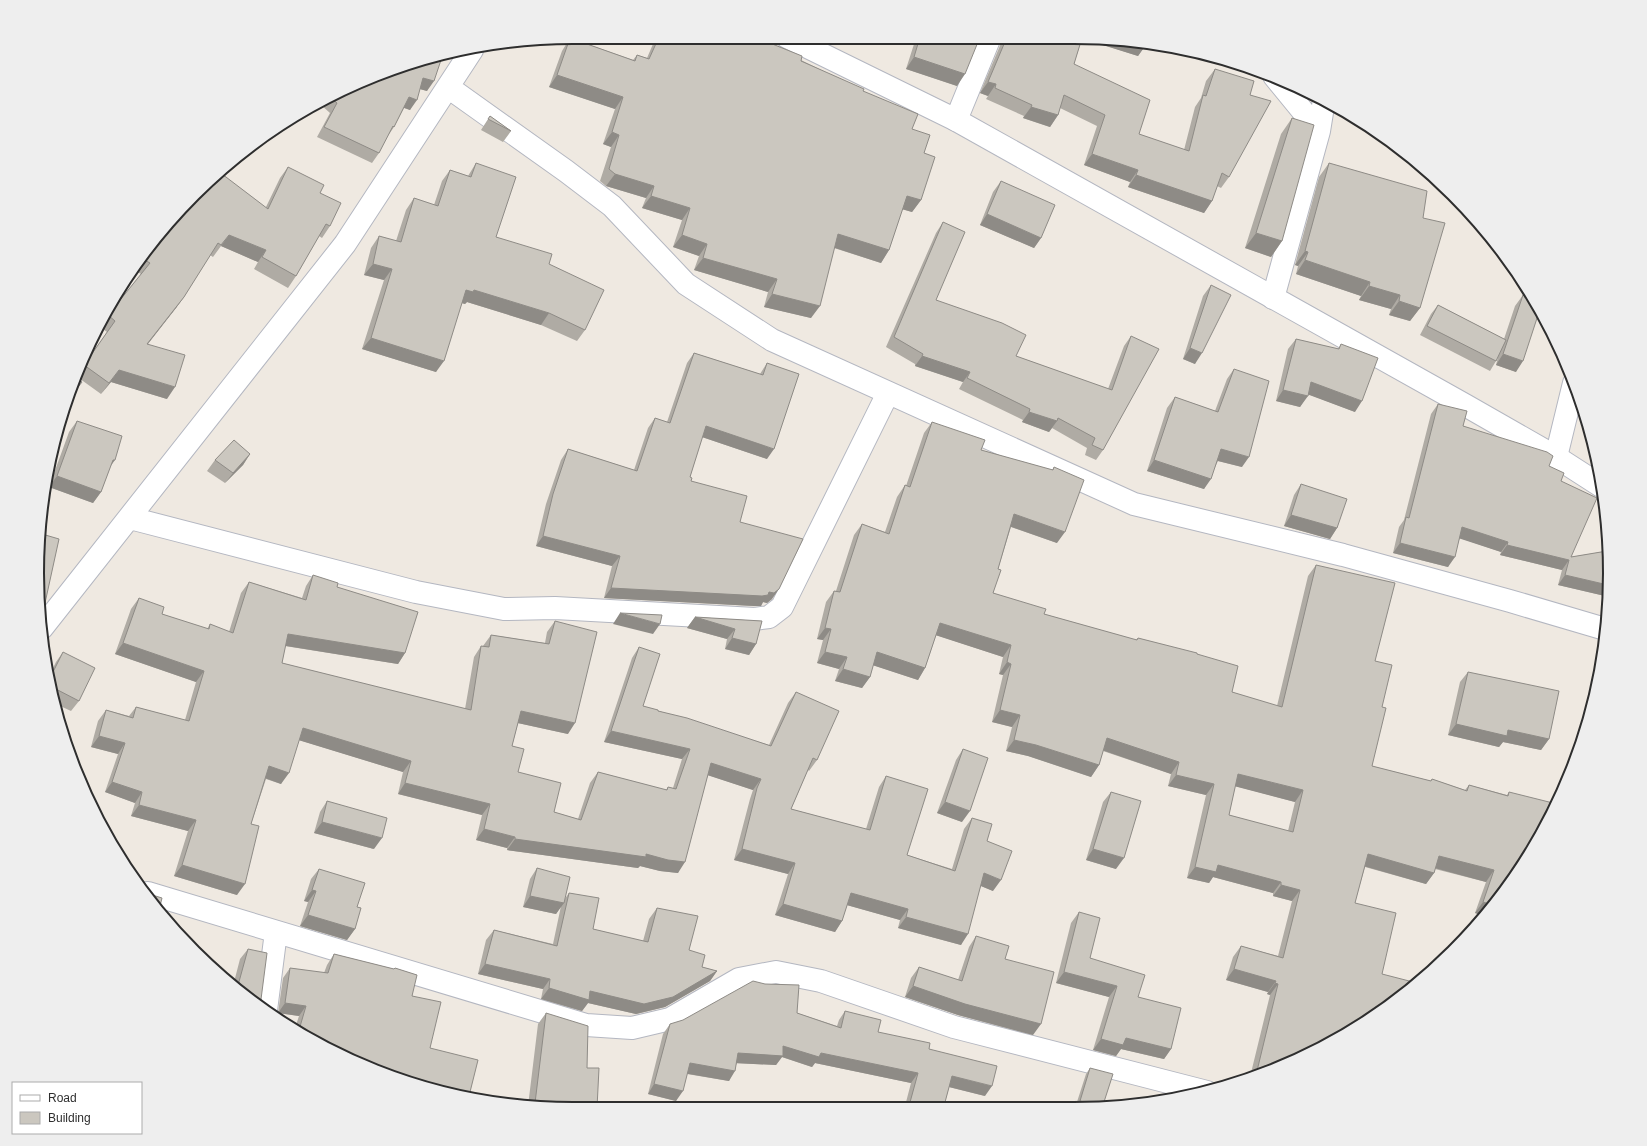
<svg xmlns="http://www.w3.org/2000/svg" width="1647" height="1146" font-family="Helvetica,sans-serif">
<style>
.lines{fill:none;stroke-linecap:round;stroke-linejoin:round}
.minor-casing{stroke:#b4b7c1;stroke-width:24}
.tertiary-casing{stroke:#b4b7c1;stroke-width:24}
.minor{stroke:#fff;stroke-width:22}
.tertiary{stroke:#fff;stroke-width:22}
.wall{fill:#afaba4;fill-rule:evenodd}
.shaded-wall{fill:#8e8b86}
.building{fill:#cbc7bf;stroke:#8e8b86;fill-rule:evenodd}
.rim{fill:none;stroke:#2e2e2e;stroke-width:2}
</style>
<rect width="100%" height="100%" fill="#efe9e1"/>
<g class="lines">
<!-- minor casing -->
<g class="minor-casing">
<path id="minor" d="M1274,76l45,55
M448,87l118,84 46,35 74,78 86,56 362,164 209,51 167,46 95,28
M956,120l34,-83
M1273,298l46,-167 5,-31
M1556,457l18,-74
M130,518l286,74 88,17 51,-1 200,11 14,-2 13,-10 106,-214
M42,628l303,-384 127,-194
M148,893l438,132 46,3 38,-9 69,-40 37,-7 45,9 133,46 253,65
M266,1010l10,-78"/>
</g>
<!-- tertiary casing -->
<g class="tertiary-casing">
<path id="tertiary" d="M787,37l169,83 509,285 91,52 45,29"/>
</g>
<!-- minor -->
<use href="#minor" class="minor"/>
<!-- tertiary -->
<use href="#tertiary" class="tertiary"/>
</g>
<!-- wall -->
<path class="wall" d="M656,37h99l108,54 49,38 12,24 -3,47 -9,12 -10,-3 -13,41 -8,13 -47,-15 -23,70 -47,-11 4,-15 -74,-22 5,-14 -26,-9 9,-27 -40,-12 4,-10 -40,-12 -6,-5 11,-34 -8,-3 12,-35 -66,-22 13,-36 8,-13 63,22 4,-5 10,3z
M902,37h78l-23,49 -51,-17 9,-28z
M1002,37h72l72,7 -8,12 -56,-18 -8,26 65,70 45,16 11,-43 6,-9 5,-17 9,-12 35,26 -21,82 -8,11 -4,-2 -5,15 -8,12 -76,-26 2,-5 -46,-17 13,-39 -37,-18 -2,7 -8,12 -27,-9 1,-2 -38,-17 2,-3 -8,-3 22,-52z
M434,55l-7,36 -7,-2 -10,21 -6,-2 -10,19 -7,10 -8,16 -7,10 -55,-26 13,-24 -10,-9 48,-26z
M490,116l21,15 -8,11 -22,-12z
M1292,118l-10,123 -11,16 -26,-9 36,-114z
M476,163l20,74 53,27 36,66 -8,11 -36,-16 -74,-23 -2,2 -3,-1 -26,69 -74,-23 22,-69 -20,-5 7,-27 8,-12 17,5 10,-31 8,-12 20,7 8,-24 8,-11 18,6z
M1329,163l94,55 -3,90 -10,13 -21,-6 2,-6 -32,-9 2,-4 -65,-22 2,-8 -3,-1 24,-88z
M288,167l32,26 10,33 -8,12 -3,-2 -23,40 -8,12 -34,-19 4,-7 -37,-16 -8,11 -3,-2 -26,42 -8,11 -28,36 19,55 -56,-17 -10,12 -25,-18 31,-44 -7,-5 8,-12 33,-41 -9,-5 38,-49 96,-13 14,-29z
M1001,181l40,57 -7,10 -54,-23 13,-33z
M943,222l-7,78 80,56 92,33 16,-43 7,-10 -28,114 -7,10 -11,-5 2,-7 -35,-20 -3,4 -27,-10 1,-2 -64,-31 4,-7 -48,-16v-2l-29,-17 50,-114z
M1211,285l-16,79 -12,-5 20,-63z
M1523,295l-7,77 -20,-7 2,-8 -2,4 -6,10 -70,-36 11,-21 7,-9 66,34 11,-33z
M1296,339l42,10 3,-5 14,68 -47,-18 -8,13 -24,-6 12,-52z
M694,353l66,21 7,-11v96l-65,-22 -12,40 1,4 49,41 32,77 -5,4 -4,-1 -2,4h-7l-150,-8 8,-32 -76,-20 10,-42 15,-44 7,-11 66,21 14,-42 7,-10 12,4 20,-59z
M1234,369l8,98 -24,-6 -14,28 -57,-18 20,-63 8,-11 40,14 12,-32z
M1438,404l25,22 86,40 12,15 10,76 36,-6 2,57 -1,4 -7,-2 4,-14 -47,-11 4,-15 -62,-15 1,-3 -41,-14 -12,29 -55,-14 6,-26 5,-7 27,-106z
M77,421l33,46 -9,25 -8,11 -44,-16 20,-55z
M932,422l49,28 71,20 2,-3 3,76 -46,-16 -13,42 -5,24 51,21 92,26 2,-2 59,16 35,38 45,14 31,-130 8,-11 59,96 7,46 -10,59 59,15 1,-2 33,11 4,-5 38,10 2,-3 -10,107 -15,17 -9,-3 11,-31 -51,-13 -1,4 -8,11 -61,-17 -54,187 -61,23 20,-82 -3,-1 1,-2 -42,-12 7,-23 8,-11 37,10 14,-55 -19,-5v-3l-60,-16 -4,6 -22,-5 19,-83 -38,-9 3,-12 -68,-23 -4,14 -8,12 -63,-21 -22,-5 6,-24 -20,-5 11,-47 -4,-1 4,-17 -67,-22 -11,33 -7,12 -45,-15 -3,12 -8,11 -27,-7 4,-12 -22,-6 6,-23 -6,-1 9,-37 8,-11h2l18,-56 8,-11 23,8 12,-35 8,-12 1,1 18,-53zM1235,786l60,16 -7,29 -59,-16z
M250,454l-7,11 -18,18 -18,-12 8,-11z
M1301,484l36,44 -7,11 -46,-13 10,-31z
M313,575l24,12 68,66 -7,11 -113,-18 -3,17 183,46 9,-52 7,-11h2l8,-11 54,8 2,-11 8,-11 13,113 -50,-11 -6,23 6,26 36,40 24,7 12,-36 8,-11 68,18 2,-3 5,1 9,-29 -78,-17 28,-84 7,-11 4,59 126,39 19,-42 8,-11 21,68 -8,11 -1,-1 -17,39 75,20 13,-42 7,-11 21,79 45,14 12,-40 8,-11 15,23 6,50 -12,-5 -20,59 -63,-17 2,-8 -53,-15 -5,16 -7,11 -60,-17 13,-41 -54,-14 16,-61 3,-9 -45,-15 -30,98 -18,-2 -20,-5 -2,2 -131,-18v-2l-31,-8 6,-25 -84,-21 5,-22 -104,-32 -18,44 -15,-5 -15,45 -14,71 -63,-19 14,-45 -57,-15 4,-13 -30,-11 13,-38 -27,-7 7,-26 8,-11 23,6 7,-9 49,13 11,-38 -81,-28 16,-45 8,-11 23,16 45,15 3,-5 19,8 12,-39 8,-11 53,16 4,-12z
M695,617l67,4 -6,23 -7,11 -24,-6 2,-10 -40,-11z
M63,652l16,49 -8,10 -15,-7 -7,-28 7,-14z
M1468,672l81,67 -8,11 -38,-8 -4,5 -51,-12 12,-53z
M963,749l-1,73 -25,-9 19,-53z
M1111,792l5,77 -30,-9 17,-58z
M327,801l47,48 -60,-16 6,-21z
M537,868l27,32 5,-7 24,36 50,12 6,-22 8,-11 45,59 15,4 -7,10 -45,26 -29,7 -48,-11 -6,8 -41,-12 2,-10 -65,-15 8,-34 8,-10 59,14 8,-38 -5,8 -33,-7 7,-28z
M319,869l36,60 -8,11 -47,-14 8,-24 -4,-1 7,-22z
M1079,912l11,46 48,39 33,52 -7,10 -43,-10 -5,7 -23,-6 16,-53 -53,-14 15,-60z
M976,936l29,23 28,76 -75,-20 -53,-18 6,-19 8,-11 39,13 11,-33z
M248,949l-1,49 -14,-12 7,-27z
M334,954l60,15 1,-1 22,7 -81,79 -41,-26 4,-12 -21,-3 5,-35 7,-10 34,5 3,-8z
M845,1011l33,21 51,17 56,47 -36,-9 -5,19h-39l6,-23 -96,-20 -3,4 -30,-10 -6,8 -39,-2 -8,18 -42,-7 -11,27 -28,-7 15,-60 7,-10 127,-11 40,13 2,-6z
M546,1013l41,55 -49,40 -10,-2 10,-82z
M1090,1068l13,37h-27l10,-31z
M1169,1094l12,3 -16,3z"/>
<!-- shaded-wall -->
<path class="shaded-wall" d="M902,37h16l-3,4z
M1080,38l62,6 4,1 -8,11z
M914,57l51,17 -8,12 -51,-17z
M557,75l66,22 -8,12 -66,-22z
M423,78l11,3 -7,10 -11,-3z
M988,82l8,2 -8,12 -8,-3z
M409,97l8,3 -7,10 -8,-3z
M1031,107l27,8 -8,12 -27,-9z
M612,132l7,3 -8,12 -8,-3z
M1092,154l46,16 -8,12 -46,-17z
M615,174l39,12 -8,12 -40,-12z
M1136,175l76,26 -8,12 -76,-26z
M651,196l39,12 -8,12 -40,-12z
M907,196l14,4 -9,12 -14,-4z
M987,214l54,24 -7,10 -54,-23z
M1256,233l26,8 -11,16 -26,-9z
M838,234l51,16 -8,13 -52,-17z
M229,235l37,15 -8,12 -37,-16 -8,11z
M682,235l25,9 -8,12 -26,-9z
M1305,251l3,1 -10,14 -3,-1z
M703,258l74,21 -9,13 -74,-22z
M1305,260l65,22 -9,14 -65,-22z
M373,264l19,5 -8,11 -20,-5z
M1369,286l31,9 -9,14 -32,-9z
M466,290h8l75,23 -8,12 -74,-23 -2,2 -7,-2z
M772,294l48,12 -9,12 -47,-11z
M184,297l-8,11 -37,47 8,-11z
M1399,301l21,7 -10,13 -21,-6z
M371,338l73,23 -8,11 -74,-23z
M1190,348l12,5 -7,11 -12,-5z
M1503,354l20,7 -7,11 -20,-7z
M922,356l48,16 -7,10 -48,-16z
M119,370l56,17 -8,12 -56,-17 -10,12z
M1311,382l51,19 -7,11 -51,-19z
M1283,390l25,6 -8,11 -24,-6z
M1029,412l28,9 -8,11 -27,-10z
M706,426l68,23 -7,10 -68,-23z
M1221,449l28,8 -7,10 -28,-7z
M250,454l-7,11 -18,18 8,-10z
M113,460h2l-8,11z
M1154,460l57,19 -7,10 -57,-18z
M57,476l44,16 -8,11 -44,-16z
M1014,514l51,18 -8,11 -51,-18z
M1291,515l46,13 -7,11 -46,-13z
M1462,527l46,15 -7,10 -46,-15z
M543,536l77,20 -8,10 -76,-20z
M1400,543l55,14 -7,10 -55,-14z
M1507,545l62,15 -7,10 -62,-15z
M1565,575l43,10v6l-3,5 -47,-11z
M611,588l158,4 10,-3 -7,10 -5,4 -4,-1 -2,4h-7l-150,-8z
M1608,600l1,8 -1,4 -7,-2z
M620,613l40,11 -7,10 -40,-10z
M695,617l40,12 -8,10 -40,-11z
M940,623l71,22 -8,12 -71,-23z
M825,628l6,1 -8,11 -6,-1z
M288,634l117,19 -7,11 -118,-19z
M732,638l24,6 -7,11 -24,-6z
M123,643l81,28 -8,11 -81,-28z
M825,652l22,5 -8,12 -22,-6z
M877,652l48,16 -7,12 -49,-16z
M1007,662l4,2 -8,11 -4,-1z
M843,669l27,8 -8,11 -27,-7z
M1000,710l20,5 -8,12 -20,-5z
M521,711l54,12 -7,11 -55,-12z
M1456,724l52,6 41,9 -8,11 -38,-8 -4,5 -51,-12z
M303,728l108,33 -8,11 -108,-33z
M611,731l79,18 -8,10 -78,-17z
M99,736l26,7 -7,11 -27,-7z
M1107,738l72,24 -8,12 -72,-25z
M1014,740l22,5 63,20 -8,12 -63,-21 -22,-5z
M711,763l50,16 -8,11 -49,-16z
M269,766l20,7 -8,11 -19,-7z
M1238,774l65,16 -8,12 -65,-17z
M1176,775l38,9 -8,11 -38,-9z
M112,782l30,10 -7,11 -30,-11z
M405,783l85,21 -8,11 -84,-21z
M945,802l25,9 -8,11 -25,-9z
M139,805l57,15 -8,11 -57,-15z
M322,822l60,16 -8,11 -60,-16z
M484,829l31,8 -8,11 -31,-8z
M515,839l131,15 39,8 -7,11 -18,-2 -20,-5 -2,2 -131,-18z
M742,849l53,14 -7,11 -54,-14z
M1093,849l31,9 -8,11 -30,-9z
M1368,854l66,19 -8,11 -66,-19z
M1439,856l55,14 -8,12 -55,-15z
M182,865l63,19 -8,11 -63,-19z
M1218,865l63,17 -8,11 -60,-16 -4,6 -22,-5 8,-11z
M984,873l17,7 -8,11 -17,-7z
M1281,885l19,5 -8,11 -19,-5z
M312,890l4,1 -8,11 -4,-1z
M851,893l57,16 -8,11 -57,-16z
M530,896l34,7 -8,11 -33,-7z
M1483,902l10,3 -9,11 -9,-3z
M783,904l59,17 -7,11 -60,-17z
M308,915l47,14 -8,11 -47,-14z
M906,917l62,17 -7,11 -63,-17z
M485,964l65,15 -7,10 -65,-15z
M1234,969l42,12 -8,11 -42,-12z
M717,971l-7,10 -45,26 -29,7 -48,-11 -6,8 -41,-12 8,-11 41,3z
M1064,972l53,14 -8,11 -53,-14z
M1275,983l3,1 -8,11 -3,-1z
M913,986l128,38 -8,11 -75,-20 -53,-18z
M285,1003l21,3 -7,10 -21,-3z
M1126,1038l45,11 -7,10 -43,-10 -5,7 -23,-6 8,-11z
M783,1046l38,7 97,20 -7,10 -96,-20 -3,4 -30,-10 -6,8 -44,-2 6,-10z
M690,1063l45,8 -6,10 -46,-8z
M952,1076l40,10 -7,10 -40,-10z
M654,1084l29,7 -7,10 -28,-7z
M1080,1101l16,4h-19z
M535,1103l47,5h-44l-6,-1z"/>
<!-- building -->
<path class="building" d="M659,37h96l47,19 -1,5 63,28 -1,2 55,23 -6,15 18,6 -6,18 11,4 -14,43 -14,-4 -18,54 -51,-16 -18,72 -48,-12 5,-15 -74,-21 4,-14 -25,-9 8,-27 -39,-12 3,-10 -39,-12 -6,-5 10,-34 -7,-3 11,-35 -66,-22 13,-37 65,23 2,-6 12,4z
M920,37h60l-15,37 -51,-17z
M1007,37h67l8,1 -8,26 76,36 -11,34 50,17 14,-56 3,1 9,-27 39,12 -4,14 21,6 -42,76 -7,-4 -10,28 -76,-26 2,-5 -46,-16 13,-39 -41,-20 -6,20 -27,-8 1,-2 -37,-17 1,-4 -8,-2z
M443,54l-9,27 -11,-3 -6,22 -8,-3 -15,30 -1,-1 -14,27 -55,-26 13,-24 -6,-5 37,-20 34,-12 2,2 1,-3 29,-10z
M490,116l21,15 -23,-12z
M1292,118l22,7 -32,116 -26,-8z
M476,163l40,14 -20,60 56,17 -3,10 55,26 -19,40 -36,-17 -75,-23 -1,2 -7,-2 -22,71 -73,-23 21,-69 -19,-5 6,-28 22,6 13,-44 24,8 12,-36 21,7z
M1329,163l98,28 -4,27 22,5 -25,85 -21,-7 1,-6 -31,-9 1,-4 -65,-22 3,-8 -3,-1z
M288,167l36,18 -4,8 21,10 -11,23 -4,-2 -30,52 -34,-19 4,-7 -37,-15 -8,10 -3,-2 -34,54 -37,47 38,11 -10,32 -56,-17 -10,13 -25,-18 31,-44 -7,-6 42,-52 -9,-5 29,-38 52,-46 46,35z
M1001,181l54,24 -14,33 -54,-24z
M943,222l22,10 -29,68 66,23 24,12 -10,21 96,34 19,-54 28,13 -56,101 -11,-5 3,-7 -37,-20 -1,3 -28,-9 1,-3 -63,-31 3,-6 -48,-16 1,-2 -29,-17z
M1211,285l20,10 -29,58 -12,-5z
M1523,295l11,4 4,6 2,4 -17,52 -20,-7z
M1438,305l68,35 -10,21 -69,-35z
M1296,339l43,10 2,-5 37,14 -16,43 -51,-19 -3,14 -25,-6z
M694,353l69,22 4,-12 32,11 -25,75 -68,-23 -16,51 2,1 -1,3 56,15 -7,26 63,17 -24,50 -5,4 -5,-1 -1,3 -6,1 -151,-8 9,-32 -77,-20 10,-42 15,-45 69,22 18,-53 15,5z
M1234,369l35,12 -20,76 -28,-8 -10,30 -57,-19 21,-63 43,15z
M75,377l7,5 -13,17z
M1438,404l29,7 -4,15 84,26 6,4 -4,10 15,7 -3,8 36,17 -26,59 36,-6 1,34 -43,-10 4,-15 -62,-15 1,-3 -46,-15 -7,30 -55,-14 6,-26 3,1z
M77,421l45,15 -7,24h-2l-12,32 -44,-16z
M932,422l53,18 -4,10 72,20 1,-3 30,13 -19,52 -51,-18 -16,55 3,1 -8,23 53,16 -2,5 93,26 1,-2 59,15v1l41,12 -6,26 50,15 34,-142 79,18 -20,78 17,4 -10,42 4,1 -14,58 59,15 1,-2 35,12 2,-6 39,11 1,-4 48,12 -2,6 -56,89 -6,6 -10,-3 11,-32 -55,-14 -5,17 -66,-19 -13,49 41,10 -14,61 35,9 -106,71 -55,21 22,-91 -3,-1 1,-2 -42,-12 7,-23 42,12 17,-68 -19,-5v-3l-63,-17 -2,7 -21,-5 19,-83 -38,-9 3,-13 -72,-24 -8,27 -63,-20 -22,-5 6,-25 -20,-5 11,-46 -4,-2 4,-17 -71,-22 -15,45 -48,-16 -7,25 -27,-8 4,-12 -22,-5 6,-23 -6,-1 9,-37 6,1 22,-68 27,10 16,-49 5,2zM1238,774l65,16 -10,42 -64,-17z
M234,440l16,14 -17,19 -18,-13z
M1301,484l46,15 -10,29 -46,-13z
M42,534l17,5 -14,64 -3,4z
M313,575l25,8 -1,4 81,25 -13,41 -117,-19 -6,29 189,47 10,-64 8,1 2,-12 58,9 6,-23 42,11 -22,91 -54,-12 -9,35 12,3 -6,23 43,11 -7,29 27,8 17,-48 69,18 1,-3 8,2 14,-40 -79,-18 28,-84 21,7 -17,52 15,4v1l29,7 84,28 25,-54 43,19 -22,49 -4,-2 -22,51 79,21 16,-54 42,13 -21,66 48,16 17,-53 20,6 -5,17 25,10 -11,29 -17,-7 -16,61 -62,-17 2,-8 -57,-16 -9,28 -59,-17 12,-41 -53,-14 15,-61 4,-9 -50,-16 -26,99 -17,-2 -22,-6v3l-131,-18v-2l-31,-8 6,-25 -85,-21 6,-22 -108,-33 -14,45 -20,-7 -18,58 8,2 -14,58 -63,-19 14,-45 -57,-15 3,-13 -30,-10 13,-39 -26,-7 7,-26 27,8 3,-11 53,14 15,-50 -81,-28 16,-45 25,9 -2,7 47,15 1,-5 23,9 16,-51 57,18z
M620,613l42,2 -2,9z
M695,617l67,4 -6,23 -24,-6 3,-9z
M63,652l32,16 -16,33 -27,-14 -2,-9z
M1468,672l91,19 -10,48 -41,-9 -1,6 -51,-12z
M963,749l25,9 -18,53 -25,-9z
M1111,792l30,9 -17,57 -31,-9z
M327,801l60,17 -5,20 -60,-16z
M537,868l33,9 -6,26 -34,-7z
M319,869l46,14 -8,24 4,1 -6,21 -47,-14 8,-24 -4,-1z
M569,893l30,5 -6,31 55,13 9,-34 41,8 -9,34 16,5 -3,12 15,4 -44,26 -29,7 -54,-13 -1,9 -40,-12 1,-9 -65,-15 9,-34 63,16z
M149,894l13,4 -3,12z
M1079,912l21,6 -10,40 55,17 -7,22 43,11 -10,41 -45,-11 -3,7 -22,-6 16,-53 -53,-14z
M976,936l33,10 -4,13 49,13 -13,52 -76,-20 -52,-18 6,-19 43,14z
M248,949l19,4 -7,54 -13,-9 -10,-9z
M334,954l60,15 1,-1 22,7 -5,21 29,6 -11,46 48,12 -9,36 -35,-5 -98,-37 -37,-24 7,-24 -21,-3 5,-35 38,5z
M753,981l12,3 34,1 -2,28 44,15 4,-17 36,9 -3,12 52,11 -1,6 68,17 -5,20 -40,-10 -8,30h-35l9,-33 -97,-20 -2,4 -36,-11v10l-45,-3 -3,18 -45,-8 -7,28 -29,-7 16,-60 13,-4z
M546,1013l42,13 -1,42h12l-2,40h-15l-47,-5z
M1090,1068l23,6 -10,31h-7l-16,-4z
M1169,1094l12,3 -13,3z"/>
<!-- crop -->
<path d="M0 0H1647V1146H0ZM573 44H1074A529 529 0 0 1 1603 573V573A529 529 0 0 1 1074 1102H573A529 529 0 0 1 44 573V573A529 529 0 0 1 573 44Z" fill="#eee" fill-rule="evenodd"/>
<path class="rim" d="M573 44H1074A529 529 0 0 1 1603 573V573A529 529 0 0 1 1074 1102H573A529 529 0 0 1 44 573V573A529 529 0 0 1 573 44Z"/>
<!-- legend -->
<rect x="12" y="1082" width="130" height="52" fill="#ffffff" stroke="#ababab"/>
<rect x="20" y="1095" width="20" height="6" fill="#ffffff" stroke="#ababab"/>
<text x="48" y="1102" font-size="12" fill="#2e2e2e">Road</text>
<rect x="20" y="1112" width="20" height="12" fill="#cbc7bf" stroke="#ababab"/>
<text x="48" y="1122" font-size="12" fill="#2e2e2e">Building</text>
</svg>
